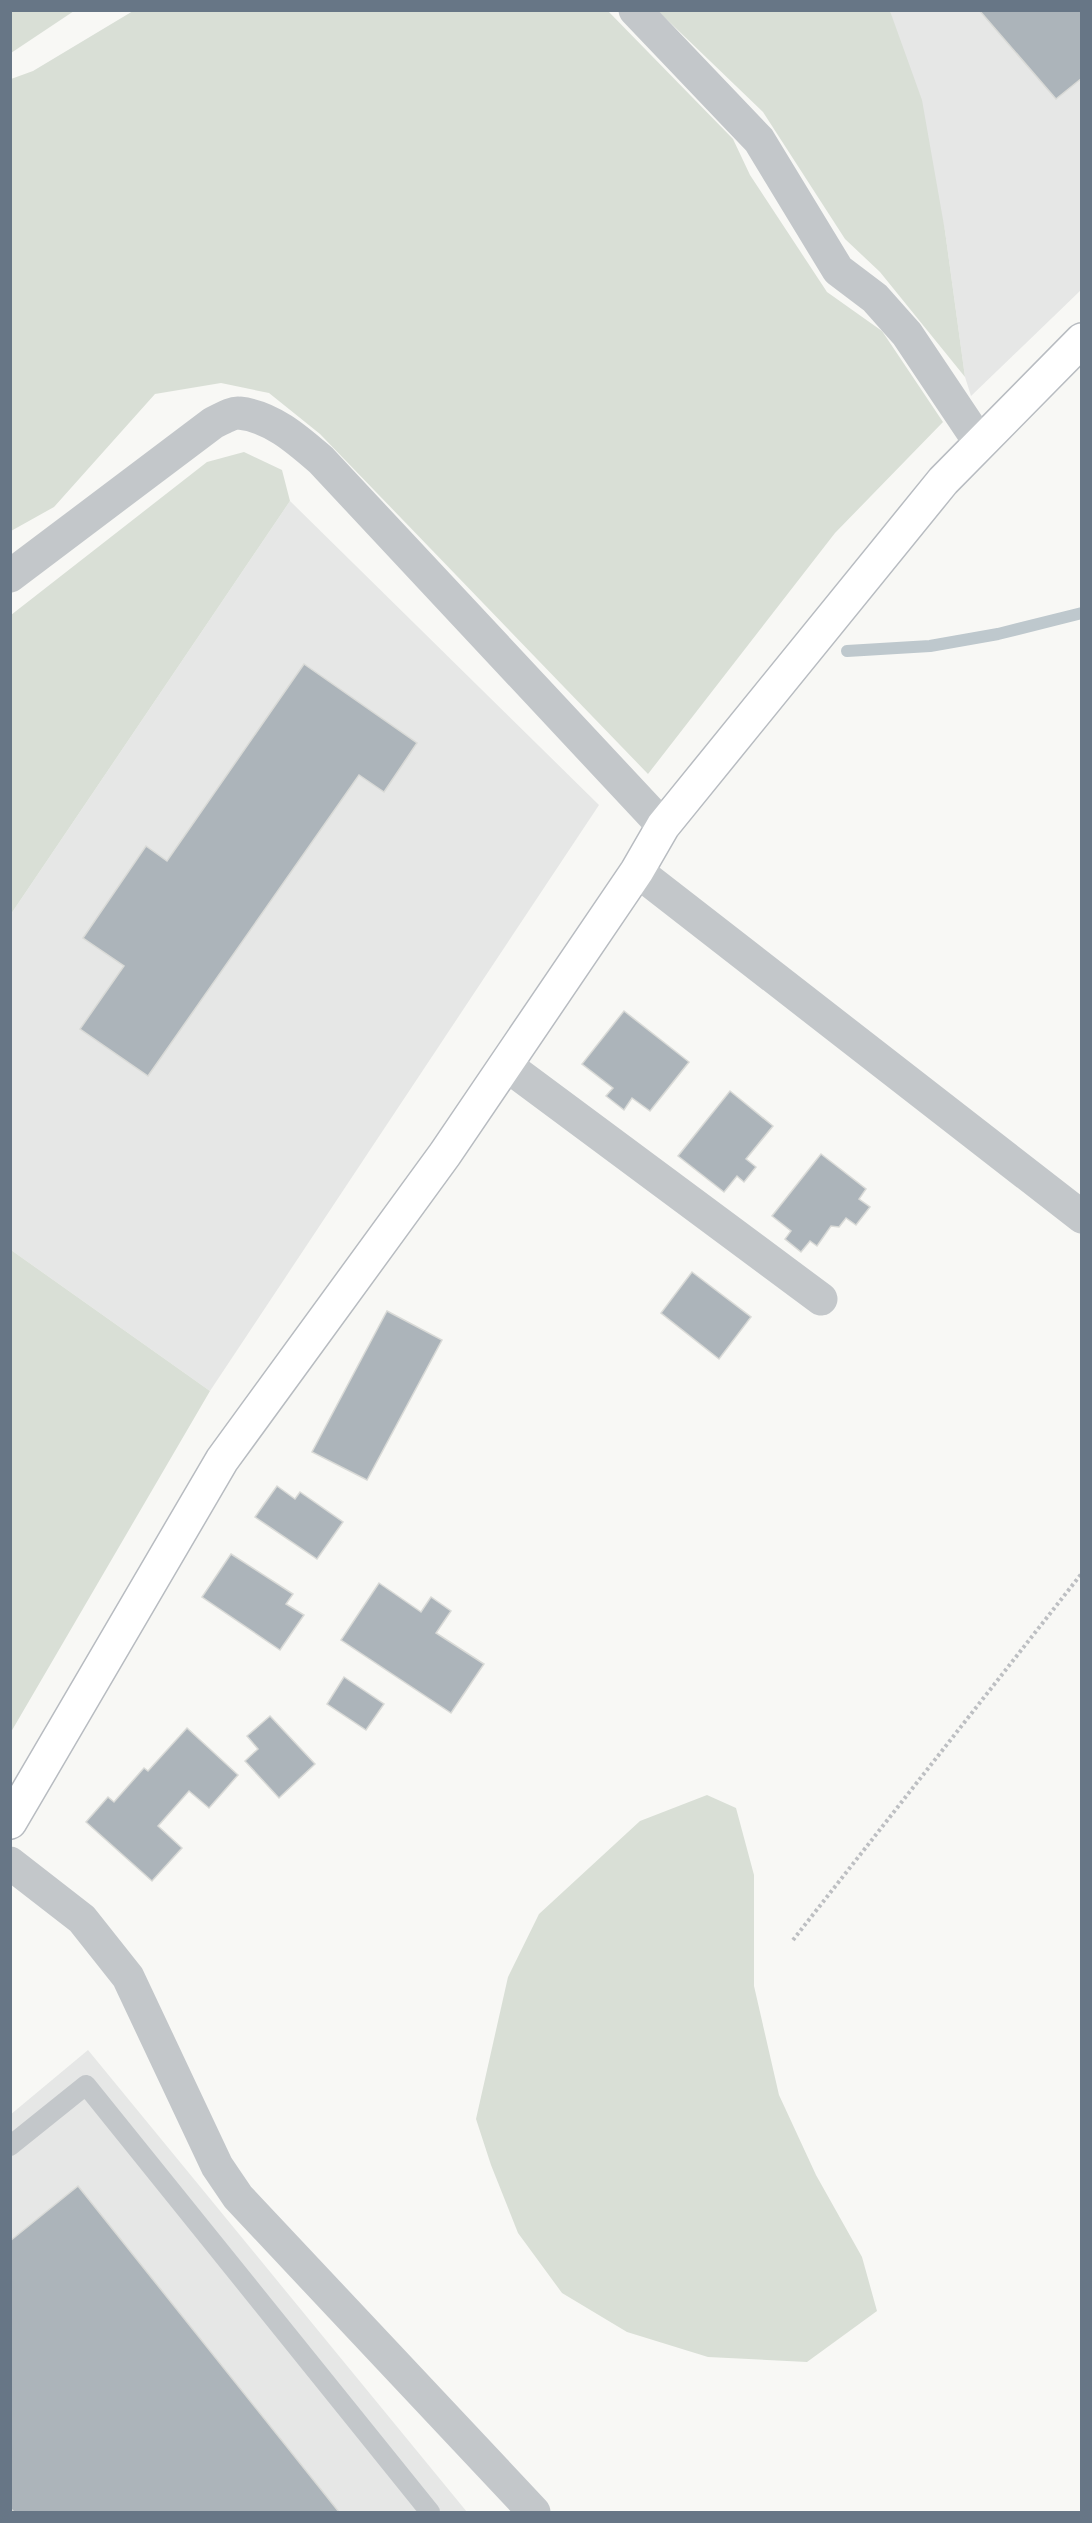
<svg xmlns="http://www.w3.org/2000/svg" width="1092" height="2523" font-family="Poppins,sans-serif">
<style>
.built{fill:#e6e7e6}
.green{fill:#d9dfd6}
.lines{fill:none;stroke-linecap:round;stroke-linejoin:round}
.stream{stroke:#bec8cd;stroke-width:12}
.building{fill:#acb4ba;stroke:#d9dad7;stroke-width:1.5}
.secondary-casing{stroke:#b8bcc1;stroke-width:36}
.path{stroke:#bdbfc2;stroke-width:4;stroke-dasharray:3 3;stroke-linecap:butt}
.lane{stroke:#c3c7ca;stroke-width:20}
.street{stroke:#c3c7ca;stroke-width:33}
.secondary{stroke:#fff;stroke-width:33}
</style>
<rect width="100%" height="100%" fill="#f8f8f5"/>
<!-- built -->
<path class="built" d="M890,11h191v279l-110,106 -6,-19 -20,-146z
M290,501l309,304 -389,586 -199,-141v-336z
M88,2050l379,462h-456l-1,-397z"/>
<!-- green -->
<path class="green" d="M11,10h63v1l-63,42z
M133,11h475l125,128 17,36 77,117 55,39 61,91 -108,111 -187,241 -328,-340 -51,-41 -48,-10 -66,11 -101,113 -43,24v-452l22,-8z
M658,11h232l32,89 23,131 20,146 -85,-105 -35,-33 -82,-127z
M244,452l38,18 8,31 -279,413v-299l196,-153z
M11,1250l199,141 -199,341z
M707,1795l29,13 18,67v111l25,109 37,80 46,82 15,54 -70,51 -99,-5 -81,-25 -65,-39 -44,-60 -27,-68 -15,-46 32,-142 31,-63 101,-93z"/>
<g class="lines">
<!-- stream -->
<path class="stream" d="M847,651l83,-5 68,-12 84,-21"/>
</g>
<!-- building -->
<path class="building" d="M979,10h103v68l-26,21z
M304,664l113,79 -33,49 -25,-17 -211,301 -68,-47 44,-63 -41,-28 63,-92 21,15z
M624,1011l65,51 -39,49 -18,-13 -8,12 -18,-14 7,-8 -31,-24z
M730,1091l43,35 -27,33 10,8 -12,15 -7,-6 -13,16 -46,-36z
M821,1154l45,35 -7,10 11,8 -14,18 -10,-7 -7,9 -8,-1 -14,20 -7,-5 -9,11 -16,-13 6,-8 -19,-15z
M692,1272l59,45 -32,42 -58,-46z
M387,1311l55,29 -75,140 -55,-28z
M277,1486l18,13 5,-7 43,30 -26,37 -62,-42z
M231,1554l62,40 -7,10 18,11 -24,35 -78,-53z
M379,1583l42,29 10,-15 20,14 -15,22 48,31 -33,49 -110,-73z
M344,1677l40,27 -18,26 -39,-26z
M270,1716l45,48 -36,34 -34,-37 13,-12 -11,-13z
M187,1728l51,47 -29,33 -20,-17 -31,35 24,22 -30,33 -66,-59 22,-25 6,5 30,-34 4,3z
M78,2186l261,326h-325l-4,-4v-267z"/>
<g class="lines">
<!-- secondary casing -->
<g class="secondary-casing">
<path id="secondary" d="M10,1822l212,-362 223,-306 192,-283 26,-45 280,-345 139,-141"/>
</g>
<!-- path -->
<path class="path" d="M793,1940l289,-367"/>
<!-- lane -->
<path class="lane" d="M10,2146l76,-61 344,427"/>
<!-- street -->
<path class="street" d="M635,10l124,130 79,130 37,28 32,36 73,109
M10,576l203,-153c7,-3 19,-11 26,-10 32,3 59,27 82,47l342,366
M637,871l445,346
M506,1065l315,234
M10,1863l72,56 46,58 89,189 21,31 296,315"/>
<!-- secondary -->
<use href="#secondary" class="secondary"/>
</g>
<!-- border -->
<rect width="1092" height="2523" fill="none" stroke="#677686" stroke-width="24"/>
</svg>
